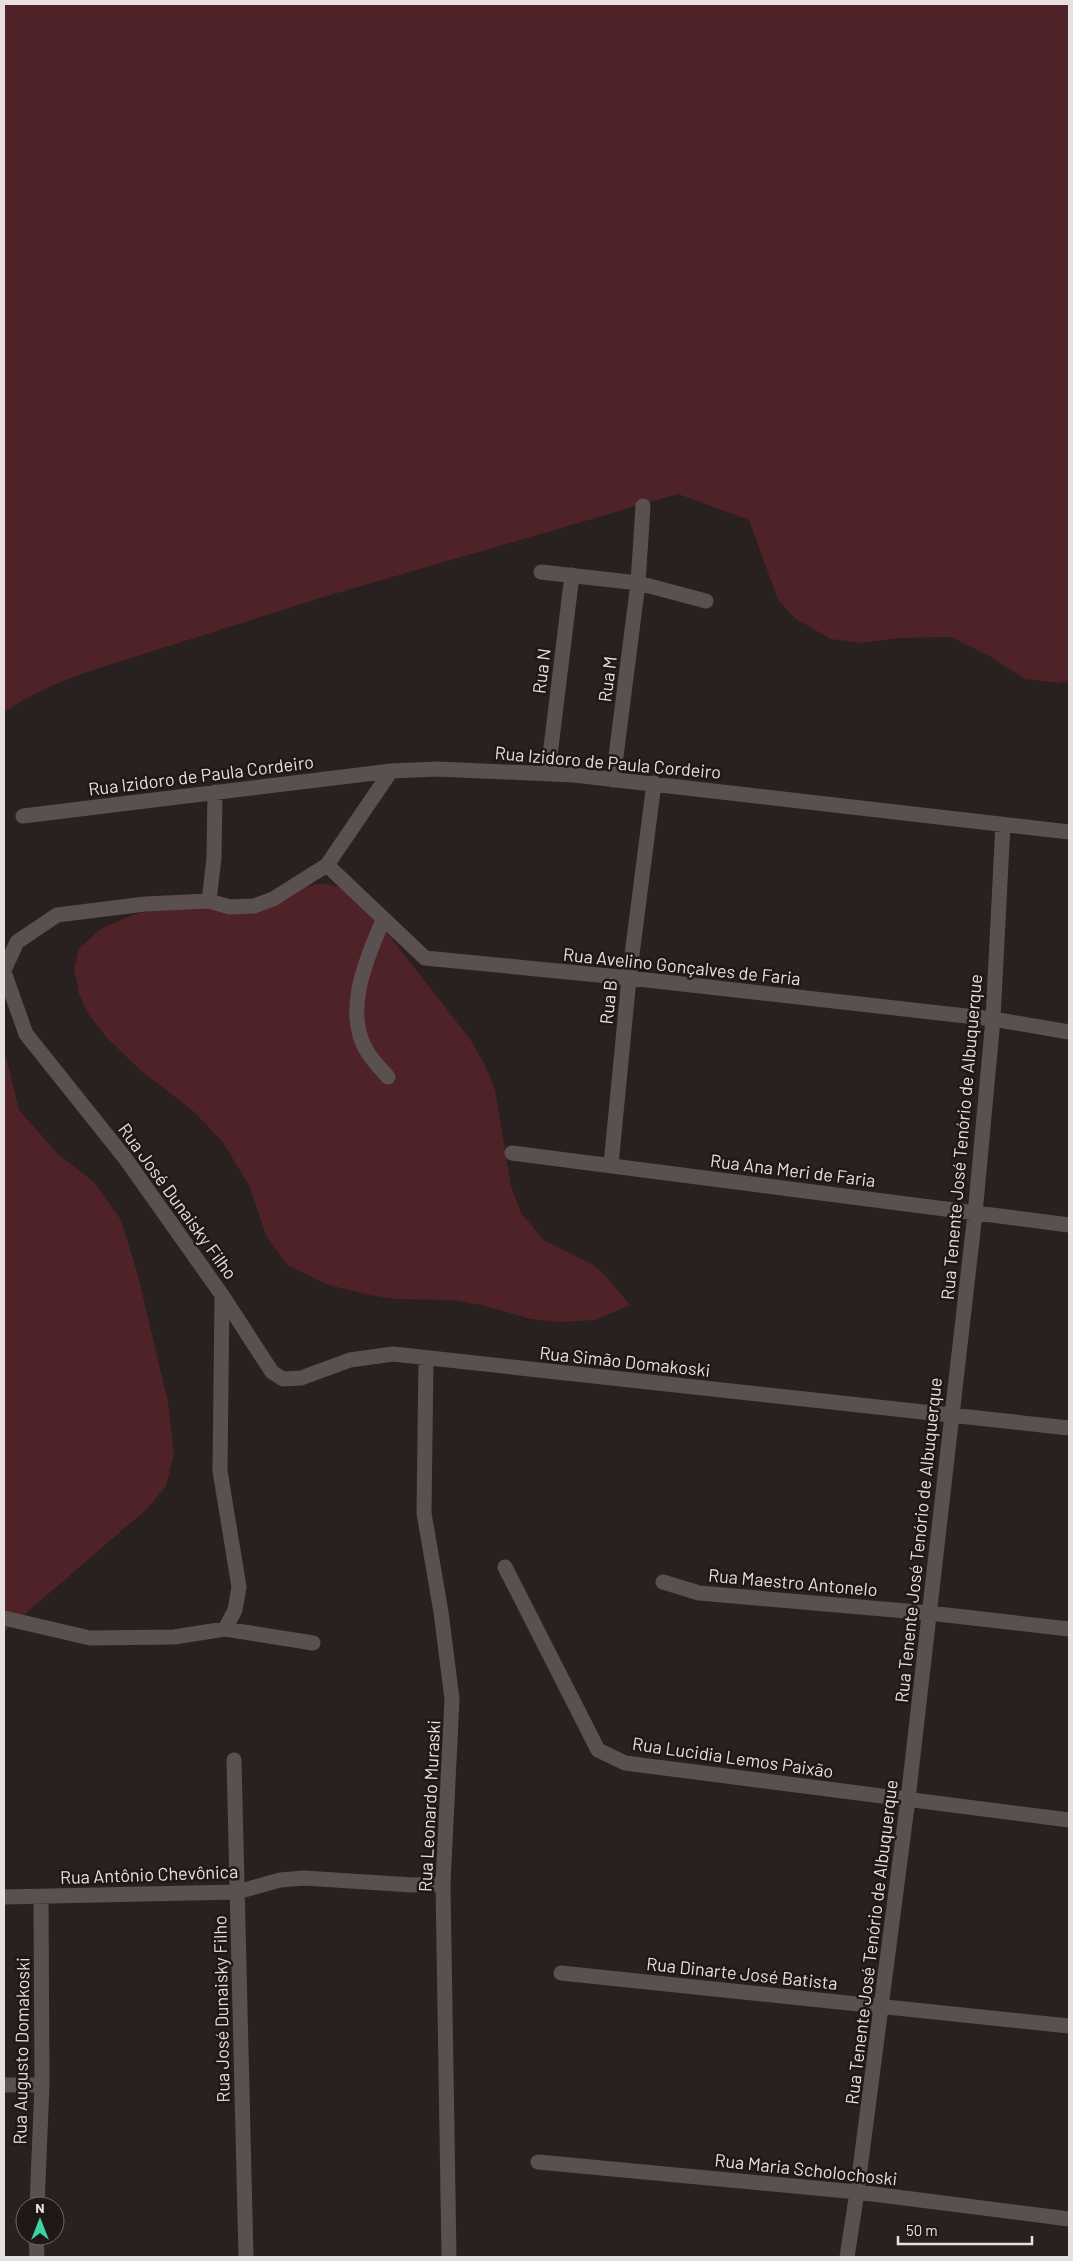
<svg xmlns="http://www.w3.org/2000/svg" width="1073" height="2261" font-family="Barlow,sans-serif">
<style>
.green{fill:#4e2226}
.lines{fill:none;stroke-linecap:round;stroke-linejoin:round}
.minor{stroke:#5b5050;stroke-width:15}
.labels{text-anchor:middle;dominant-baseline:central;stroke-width:5;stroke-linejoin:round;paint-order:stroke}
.street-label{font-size:18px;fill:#e6e0e0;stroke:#201717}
</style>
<rect width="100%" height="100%" fill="#292020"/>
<!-- green -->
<path class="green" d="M4,4h1065v676l-10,3 -34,-4 -34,-22 -40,-20 -51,1 -39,5 -30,-4 -35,-20 -18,-19 -29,-80 -71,-26 -351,102 -234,74c-33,12 -60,22 -89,43z
M322,883l21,5 38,37 89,114 15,26 10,24 16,97 10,27 23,27 48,24 13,11 25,30 -34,15 -36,2 -29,-3 -46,-13 -30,-6 -59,-1 -26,-4 -42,-10 -41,-20 -21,-30 -17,-50 -27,-44 -29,-30 -54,-42 -33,-32 -19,-25 -8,-18 -5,-26 5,-19 20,-19 28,-13 47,-14 88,-5z
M4,1048l15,62 40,45 36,28 26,37 16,52 31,130 6,52 -8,32 -18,22 -144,124z"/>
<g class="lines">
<!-- minor -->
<path class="minor" d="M541,572l97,11 68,18
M548,772l24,-197
M613,780l25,-197 5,-77
M23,816l368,-45 46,-2 137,6 495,57
M327,865l98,93 204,20 364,41 76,13
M209,901l5,-43 1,-66
M383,920c-16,37 -41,93 -15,133 5,8 13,16 20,24
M4,970l13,-28 40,-27 88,-11 64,-3 21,6 24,-1 19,-7 54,-34 64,-94
M4,972l22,62 99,124 97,137 -2,176 19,116 -4,23 -10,19
M512,1153l557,72
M611,1165l18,-187 25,-195
M222,1295l50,77 11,7 18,-1 49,-18 43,-6 676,74
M426,1358l-2,155 17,99 11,87 -9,185 6,373
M505,1567l93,183 27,13 444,57
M663,1582l36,11 230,20 140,16
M4,1618l86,20 84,-1 51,-8 88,14
M234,1760l12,497
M4,1897l233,-5 43,-12 24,-2 108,7 31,-1
M561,1973l508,53
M4,2085h38
M538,2162l319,30 212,27
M37,2206l5,-121 -1,-188
M36,2236l1,21
M847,2257l10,-65 51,-393 67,-585 18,-195 10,-195"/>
</g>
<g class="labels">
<!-- street labels -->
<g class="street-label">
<text transform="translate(541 671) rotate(-83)">Rua N</text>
<text transform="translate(607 679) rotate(-83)">Rua M</text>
<text transform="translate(608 762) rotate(5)">Rua Izidoro de Paula Cordeiro</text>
<text transform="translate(201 775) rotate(-7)">Rua Izidoro de Paula Cordeiro</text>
<text transform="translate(682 966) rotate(6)">Rua Avelino Gonçalves de Faria</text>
<text transform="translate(608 1002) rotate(-84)">Rua B</text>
<text transform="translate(961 1137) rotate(-85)">Rua Tenente José Tenório de Albuquerque</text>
<text transform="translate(793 1170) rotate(7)">Rua Ana Meri de Faria</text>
<text transform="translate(178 1201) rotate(54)">Rua José Dunaisky Filho</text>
<text transform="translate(625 1361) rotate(6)">Rua Simão Domakoski</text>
<text transform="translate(918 1540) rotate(-84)">Rua Tenente José Tenório de Albuquerque</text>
<text transform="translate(793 1582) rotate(5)">Rua Maestro Antonelo</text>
<text transform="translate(733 1757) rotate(8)">Rua Lucidia Lemos Paixão</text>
<text transform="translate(429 1806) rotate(-87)">Rua Leonardo Muraski</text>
<text transform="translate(149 1874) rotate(-2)">Rua Antônio Chevônica</text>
<text transform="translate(871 1942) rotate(-83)">Rua Tenente José Tenório de Albuquerque</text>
<text transform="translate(742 1973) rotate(6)">Rua Dinarte José Batista</text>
<text transform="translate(221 2009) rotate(-91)">Rua José Dunaisky Filho</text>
<text transform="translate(21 2051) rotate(-89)">Rua Augusto Domakoski</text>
<text transform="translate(806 2169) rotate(6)">Rua Maria Scholochoski</text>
</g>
</g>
<!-- border -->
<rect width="1073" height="2261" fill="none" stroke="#e6e0e0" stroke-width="10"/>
<!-- north arrow -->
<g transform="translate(40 2221)"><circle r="24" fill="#201717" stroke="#6f6767"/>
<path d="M0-4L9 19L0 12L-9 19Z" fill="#3cd4a4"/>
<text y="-8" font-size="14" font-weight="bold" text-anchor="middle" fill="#e6e0e0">N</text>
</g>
<!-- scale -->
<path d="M898 2236v8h134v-8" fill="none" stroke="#e6e0e0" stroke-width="2.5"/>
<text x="906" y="2236" font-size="15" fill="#e6e0e0" stroke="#201717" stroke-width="4" paint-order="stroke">50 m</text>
</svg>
